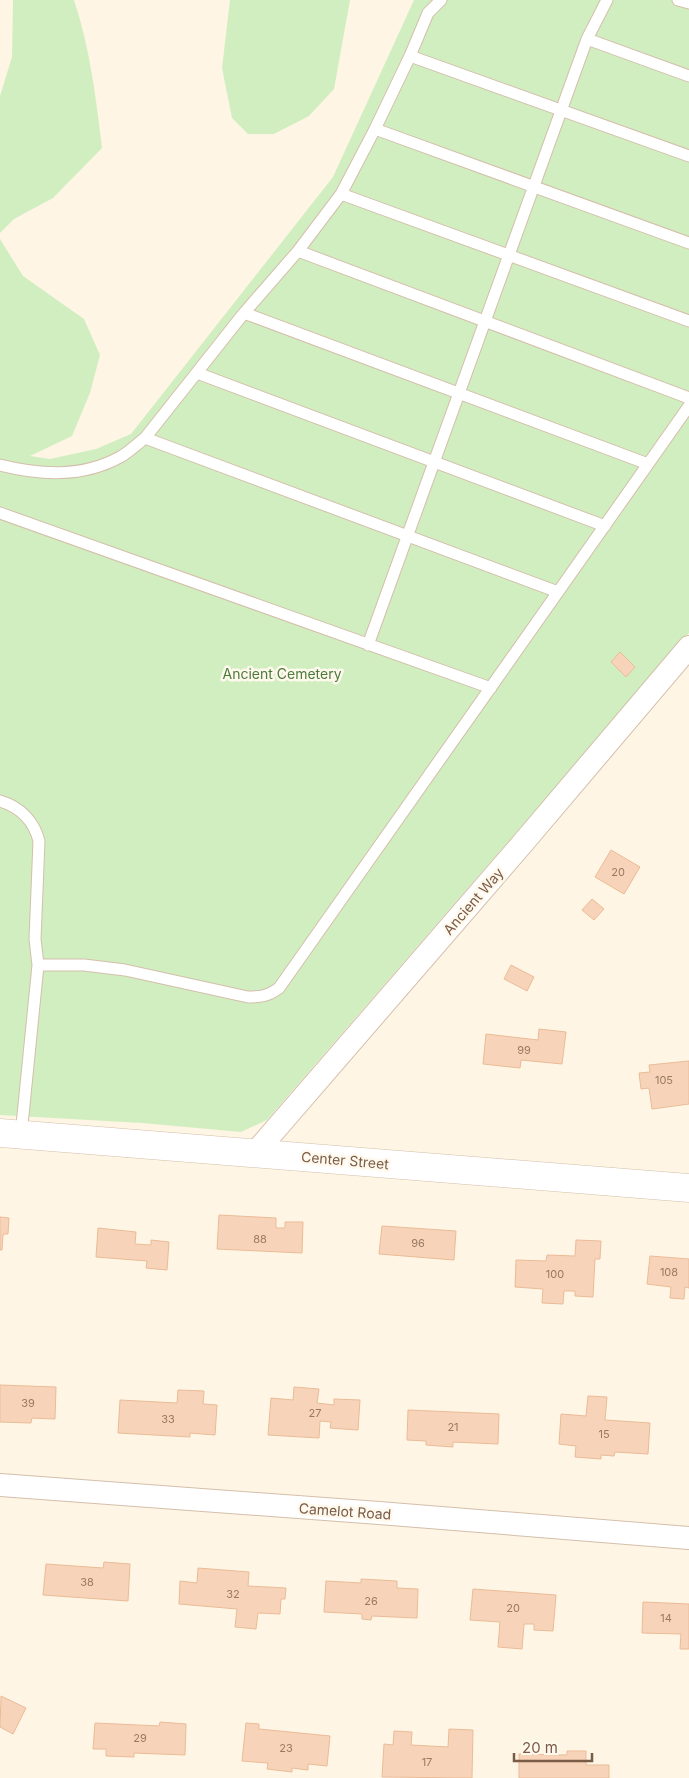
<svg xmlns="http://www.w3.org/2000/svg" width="689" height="1778" font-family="Inter,sans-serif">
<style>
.green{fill:#d1eec1}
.building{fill:#f7d4b9;stroke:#ebbb97}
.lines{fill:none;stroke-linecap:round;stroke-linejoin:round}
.service-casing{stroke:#d4bfab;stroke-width:13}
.minor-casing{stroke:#d4bfab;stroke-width:24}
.tertiary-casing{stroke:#d4bfab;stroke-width:29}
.service{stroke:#fff;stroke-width:11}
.minor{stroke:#fff;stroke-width:22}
.tertiary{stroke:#fff;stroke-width:28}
.labels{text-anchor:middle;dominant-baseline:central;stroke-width:5;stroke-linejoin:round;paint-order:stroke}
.number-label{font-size:11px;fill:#997963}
.park-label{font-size:14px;fill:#4b7b3b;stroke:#fff9ed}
.street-label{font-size:14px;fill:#7a5b46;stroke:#fff9ed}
</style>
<rect width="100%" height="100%" fill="#fef5e4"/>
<!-- green -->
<path class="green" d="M13,0h61c16,48 22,98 28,148l-49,50 -39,21 -14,14v-137l12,-39z
M230,0h120l-16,89 -25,27 -35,18h-26l-16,-16 -10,-50z
M414,0h275v633l-422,487 -26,12 -99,-9 -142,-8v-876l23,37 61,43 16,36 -10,38 -18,43 -42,20 20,3 46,-10 35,-15 202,-257z"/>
<!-- building -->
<path class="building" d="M620,652l15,15 -9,10 -15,-15z
M611,850l29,17 -16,27 -29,-17z
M592,899l12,10 -10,11 -12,-10z
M511,965l23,12 -7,14 -23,-12z
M539,1029l27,3 -4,32 -41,-4 -1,8 -37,-4 3,-30 52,6z
M689,1061v43l-37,5 -3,-21 -8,1 -2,-16 11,-1 -1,-7z
M219,1215l57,3v10h9v-6h18l-1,31 -85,-4z
M0,1217l9,1 -1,16h-5l-1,16h-2z
M382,1226l74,5 -2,29 -75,-6z
M98,1228l38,4 -1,12 16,1v-5l18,2 -2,28 -21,-2 1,-7 -51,-4z
M576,1240l25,1 -1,18h-5l-2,38 -18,-1v-5h-11l-1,13 -21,-1 1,-14 -28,-2 1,-27 30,1 1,-6 28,1z
M650,1256l39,3v29l-4,-1 -1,12 -14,-1 1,-11 -24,-3z
M0,1385l56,2 -1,32 -23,-1 -1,5 -31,-1z
M294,1387l25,2 -2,14 17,2v-6l26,1 -2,30 -28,-2 1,-6 -11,-1 -1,17 -51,-3 3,-37 22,2z
M178,1390l26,1 -1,13 14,1 -2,30 -25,-2v4l-72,-4 2,-33 57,3z
M588,1396l19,1 -2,23 45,3 -2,31 -33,-2 -1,4 -13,-1v4l-26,-2 1,-11 -17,-2 2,-30 25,2z
M408,1410l91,4 -1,30 -45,-2v5l-27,-2v-4l-19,-1z
M104,1562l26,2 -2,37 -85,-6 3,-31 57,4z
M198,1568l51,4 -1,14 38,2 -1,11h-4l-1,15 -22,-1 -2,16 -21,-2 2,-18 -58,-5 1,-23 17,2z
M361,1579l36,2v7l21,1 -1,29 -45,-2 -1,4 -9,-1v-5l-38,-2 2,-31 35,2z
M473,1589l83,6 -3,36 -19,-1v-6h-10l-2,25 -24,-2 2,-25 -30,-2z
M643,1602l46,2v45h-9l1,-15 -39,-1z
M1,1696l25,12 -13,26 -13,-7z
M160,1722l26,2 -1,31 -51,-2v4l-28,-1v-7h-13l2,-26 64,3z
M246,1723l13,1v5l71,7 -3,30 -19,-2v6l-16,-2v4l-25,-3 1,-6 -26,-2z
M449,1729l24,1 -1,48 -90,-1 2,-33 9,1 1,-14 18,1 -1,13 37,2z
M567,1751h19v14h23v13h-90v-24l48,1z"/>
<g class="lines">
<!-- service casing -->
<g class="service-casing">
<path id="service" d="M678,0l11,3
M587,39l102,37
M410,56l279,100
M375,129l35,-73 18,-43 13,-13
M341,194l348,127
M298,251l391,147
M244,313l404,151
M197,373l408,153
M0,465c40,10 82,13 120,-8 9,-5 17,-13 25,-19
M0,513l491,175
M558,592l-413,-154 99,-125 54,-62 43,-57 34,-65 314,114
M368,645l219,-606 20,-39
M0,801c20,6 34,20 39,40l-4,98 3,26 -17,170
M38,965h46l41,5 123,27c13,0 20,-1 31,-9l410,-582"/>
</g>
<!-- minor casing -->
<g class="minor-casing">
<path id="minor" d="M255,1153l267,-309 167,-197
M0,1485l379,28 310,25"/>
</g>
<!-- tertiary casing -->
<g class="tertiary-casing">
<path id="tertiary" d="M0,1133l689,55"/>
</g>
<!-- service -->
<use href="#service" class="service"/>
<!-- minor -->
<use href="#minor" class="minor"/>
<!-- tertiary -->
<use href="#tertiary" class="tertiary"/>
</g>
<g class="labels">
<!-- number labels -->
<g class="number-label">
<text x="618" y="872">20</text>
<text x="524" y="1050">99</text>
<text x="664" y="1080">105</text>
<text x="260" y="1239">88</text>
<text x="418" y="1243">96</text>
<text x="669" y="1272">108</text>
<text x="555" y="1274">100</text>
<text x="28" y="1403">39</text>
<text x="315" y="1413">27</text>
<text x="168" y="1419">33</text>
<text x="453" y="1427">21</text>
<text x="604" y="1434">15</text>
<text x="87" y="1582">38</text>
<text x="233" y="1594">32</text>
<text x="371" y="1601">26</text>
<text x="513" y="1608">20</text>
<text x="666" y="1618">14</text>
<text x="140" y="1738">29</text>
<text x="286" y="1748">23</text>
<text x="427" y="1762">17</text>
</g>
<!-- park labels -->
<g class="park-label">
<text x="282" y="673">Ancient Cemetery</text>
</g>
<!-- street labels -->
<g class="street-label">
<text transform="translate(473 901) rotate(-49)">Ancient Way</text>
<text transform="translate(345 1160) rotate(5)">Center Street</text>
<text transform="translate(345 1511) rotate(4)">Camelot Road</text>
</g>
</g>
<!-- scale -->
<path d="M514 1753v8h78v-8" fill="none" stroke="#7a5b46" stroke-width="2.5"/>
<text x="522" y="1753" font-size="15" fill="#7a5b46" stroke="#fff9ed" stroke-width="4" paint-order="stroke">20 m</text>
</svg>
